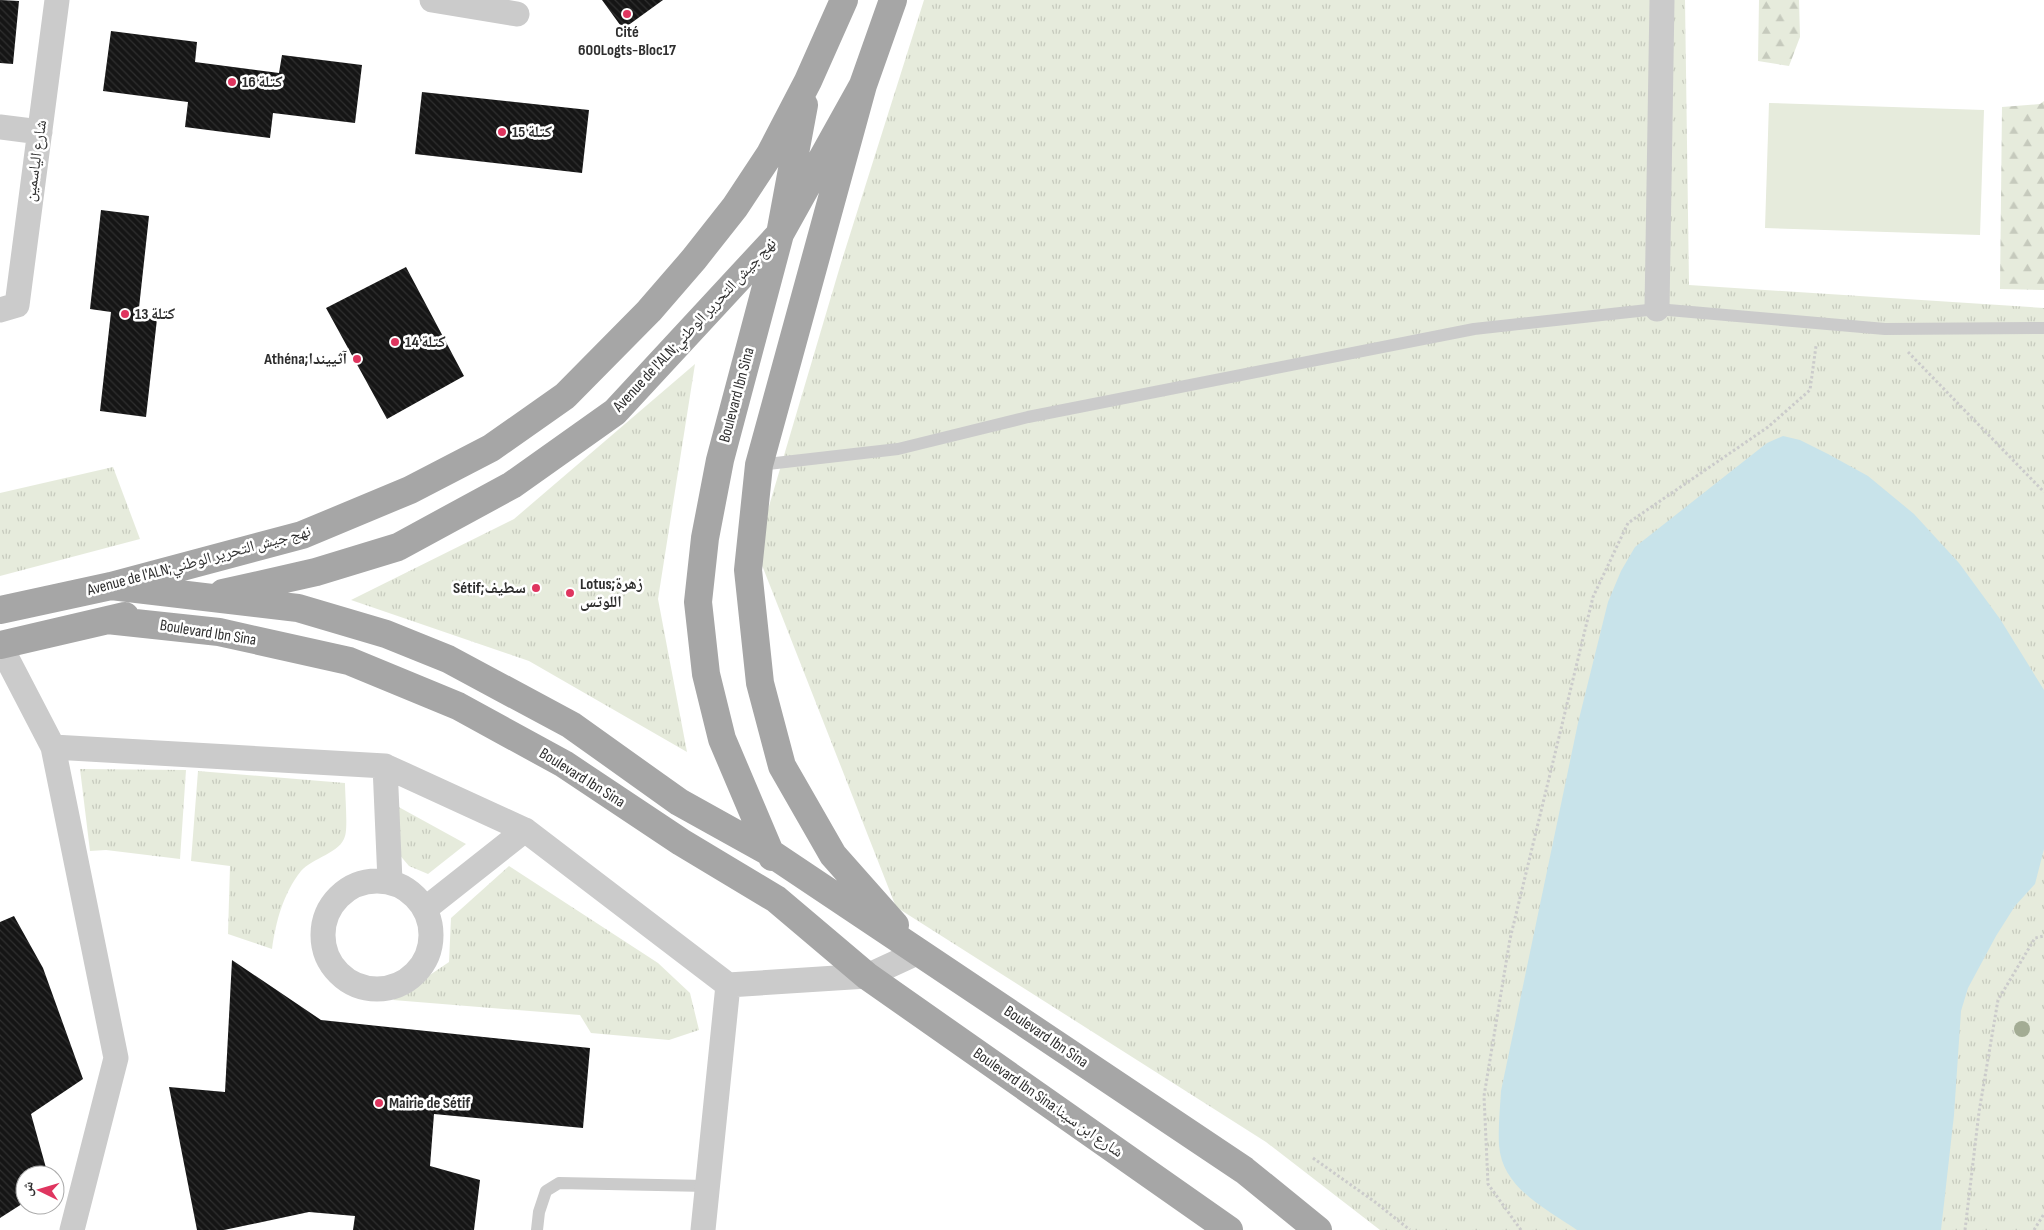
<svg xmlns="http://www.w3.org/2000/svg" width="2044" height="1230" font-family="'Sofia Sans Condensed','Noto Naskh Arabic',sans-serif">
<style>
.grass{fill:url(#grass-tufts)}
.forest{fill:url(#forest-firs)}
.pitch{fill:#e6ebdc}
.water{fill:#c8e3ea}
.building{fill:url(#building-back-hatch)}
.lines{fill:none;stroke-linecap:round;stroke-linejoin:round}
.path{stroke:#cbcbcb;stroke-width:3;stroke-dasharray:2.5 2.5;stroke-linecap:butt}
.service{stroke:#cbcbcb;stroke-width:12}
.minor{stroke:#cbcbcb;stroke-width:25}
.primary{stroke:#a6a6a6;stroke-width:28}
.tree{fill:#a3ac94}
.poi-dot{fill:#df355f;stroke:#fff;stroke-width:2}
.labels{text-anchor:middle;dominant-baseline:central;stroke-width:5;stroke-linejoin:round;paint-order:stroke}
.poi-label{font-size:16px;font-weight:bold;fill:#2e2e2e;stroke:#fff;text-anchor:start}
.street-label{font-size:16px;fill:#2e2e2e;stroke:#fff}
</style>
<defs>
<pattern id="grass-tufts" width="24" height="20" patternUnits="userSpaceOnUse" patternTransform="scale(1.25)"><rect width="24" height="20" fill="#e6ebdc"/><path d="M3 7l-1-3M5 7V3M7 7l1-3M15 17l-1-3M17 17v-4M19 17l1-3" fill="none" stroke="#c6cabd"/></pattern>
<pattern id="forest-firs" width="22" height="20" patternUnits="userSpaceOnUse" patternTransform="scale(1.25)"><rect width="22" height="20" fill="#e6ebdc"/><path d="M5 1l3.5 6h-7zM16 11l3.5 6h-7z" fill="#c6cabd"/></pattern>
<pattern id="building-back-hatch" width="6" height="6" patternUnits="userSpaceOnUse" patternTransform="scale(1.25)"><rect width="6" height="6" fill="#151515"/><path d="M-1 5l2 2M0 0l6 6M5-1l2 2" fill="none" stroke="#2f2f2f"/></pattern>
</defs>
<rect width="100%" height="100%" fill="#fff"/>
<!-- grass -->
<path class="grass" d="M924,0h761l4,285 355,23v922h-664l-114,-88 -370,-235 -140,-357 85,-287z
M695,364l-37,235 29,153 -158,-91 -178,-61 163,-81z
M113,467l27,72 -140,37v-83z
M80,769l106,1 -6,89 -74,-9 -16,1z
M198,771l147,12c0,11 3,45 0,53 -4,17 -33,22 -44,35 -18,23 -25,50 -29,78l-44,-15 2,-68 -39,-5z
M395,805l71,39 -38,30 -19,-8 -11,-13z
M509,866l149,97 32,30 9,37 -30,10 -78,-7 -11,-18 -187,-15 56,-38 2,-44z"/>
<!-- forest -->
<path class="forest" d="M1759,0h40l1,37 -11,29 -31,-5z
M2044,101v189l-44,-1 2,-182 38,-3z"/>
<!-- pitch -->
<path class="pitch" d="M1769,103l215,7 -4,125 -215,-7z"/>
<!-- water -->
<path class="water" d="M1783,436l17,4 28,14 40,22 46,38 45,49 41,56 44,71v159l-9,35 -20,22 -19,30 -28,52 -7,23 -7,104 -13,115h-364c-32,-22 -75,-42 -78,-85 -1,-18 1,-36 2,-54l77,-368 30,-121 13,-31 14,-24 132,-104z"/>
<!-- building -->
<path class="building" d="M0,0l19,1 -6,63 -13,-1z
M602,0h61l-40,29z
M111,31l86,11 -2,20 84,11 3,-18 80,10 -7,58 -82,-10 -3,25 -85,-11 3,-25 -85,-11z
M422,92l167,18 -7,63 -167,-19z
M101,210l48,6 -11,101 19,2 -11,98 -46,-6 11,-99 -21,-3z
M406,267l58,109 -77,43 -61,-111z
M14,916l29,52 40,111 -52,35 17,61h-23v27l-25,16v-296z
M232,960l89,60 269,28 -7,80 -149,-14 -4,52 50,14 -6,50h-121l2,-14 -46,-4 -85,18h-27l-28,-143 56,5z"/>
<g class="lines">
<!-- path -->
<path class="path" d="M1908,352l136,140
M1313,1158l62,44 35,28
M1521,1230l-33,-46 -4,-88 26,-157 83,-342 35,-74 140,-96 42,-37 6,-44
M1965,1230l14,-118 19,-112 37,-62 9,-2
M2034,1230l10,-16"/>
<!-- service -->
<path class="service" d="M759,465l139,-16 130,-32 446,-88 183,-20 228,20 159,-1
M537,1230l2,-18 7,-21 13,-8 148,3"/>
<!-- minor -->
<path class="minor" d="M432,0l85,14
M0,127l40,5
M1657,309l5,-309
M0,310l17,-5 40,-305
M0,645l53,102 63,311 -44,172
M53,747l332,19 140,64 203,155 139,-9 52,-24
M385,766l5,115
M323 935a54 54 0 1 1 108 0a54 54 0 1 1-108 0Z
M425,909l100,-79
M703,1230l25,-245"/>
<!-- primary -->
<path class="primary" d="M893,0l-30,85 -104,380 -11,105 12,113 22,83 51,89 62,70
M111,586l187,22 88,26 62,25 123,66 108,77 90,50 475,318 74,60
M223,593l93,-21 82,-25 114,-62 103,-73 165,-178 83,-149
M0,610l111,-24 191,-51 108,-45 81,-42 74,-52 84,-85 45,-52 41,-52 35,-53 38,-73 36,-81
M107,620l112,12 130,29 109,45 106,58 117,78 95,57 91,77 362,254
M0,645l125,-29
M772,857l-50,-118 -16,-65 -8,-72 7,-64 15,-78 60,-226 24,-129"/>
</g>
<!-- trees -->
<circle class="tree" cx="2022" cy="1029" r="8"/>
<!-- markers -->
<g class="poi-dot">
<circle cx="627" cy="14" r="5"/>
<circle cx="232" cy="82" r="5"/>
<circle cx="502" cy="132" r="5"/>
<circle cx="125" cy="314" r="5"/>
<circle cx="395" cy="342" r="5"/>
<circle cx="357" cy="359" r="5"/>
<circle cx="536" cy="588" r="5"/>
<circle cx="570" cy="593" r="5"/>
<circle cx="379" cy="1103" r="5"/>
</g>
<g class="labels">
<!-- poi labels -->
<g class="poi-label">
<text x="627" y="32" text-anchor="middle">Cité<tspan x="627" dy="18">600Logts-Bloc17</tspan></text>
<text x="242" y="82">كتلة 16</text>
<text x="512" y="132">كتلة 15</text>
<text x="135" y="314">كتلة 13</text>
<text x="405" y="342">كتلة 14</text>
<text x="347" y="359" text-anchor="end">Athéna;آثييندا</text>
<text x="580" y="584">Lotus;زهرة<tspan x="580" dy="18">اللوتس</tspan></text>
<text x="526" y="588" text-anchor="end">Sétif;سطيف</text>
<text x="389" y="1103">Mairie de Sétif</text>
</g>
<!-- street labels -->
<g class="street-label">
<text transform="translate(36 161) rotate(-82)">شارع الياسمين</text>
<text transform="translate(695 325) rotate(-47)">Avenue de l'ALN;نهج جيش التحرير الوطني</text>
<text transform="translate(737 395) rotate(-75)">Boulevard Ibn Sina</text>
<text transform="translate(199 561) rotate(-15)">Avenue de l'ALN;نهج جيش التحرير الوطني</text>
<text transform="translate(208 633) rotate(9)">Boulevard Ibn Sina</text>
<text transform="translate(582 778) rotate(32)">Boulevard Ibn Sina</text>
<text transform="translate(1046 1037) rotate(34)">Boulevard Ibn Sina</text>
<text transform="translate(1048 1103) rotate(35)">Boulevard Ibn Sina:شارع ابن سينا</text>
</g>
</g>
<!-- north arrow -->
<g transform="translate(40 1190) rotate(275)"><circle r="24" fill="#ffffff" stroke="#ababab"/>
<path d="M0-4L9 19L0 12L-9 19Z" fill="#df355f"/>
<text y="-8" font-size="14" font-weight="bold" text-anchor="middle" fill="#2e2e2e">ش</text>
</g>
</svg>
